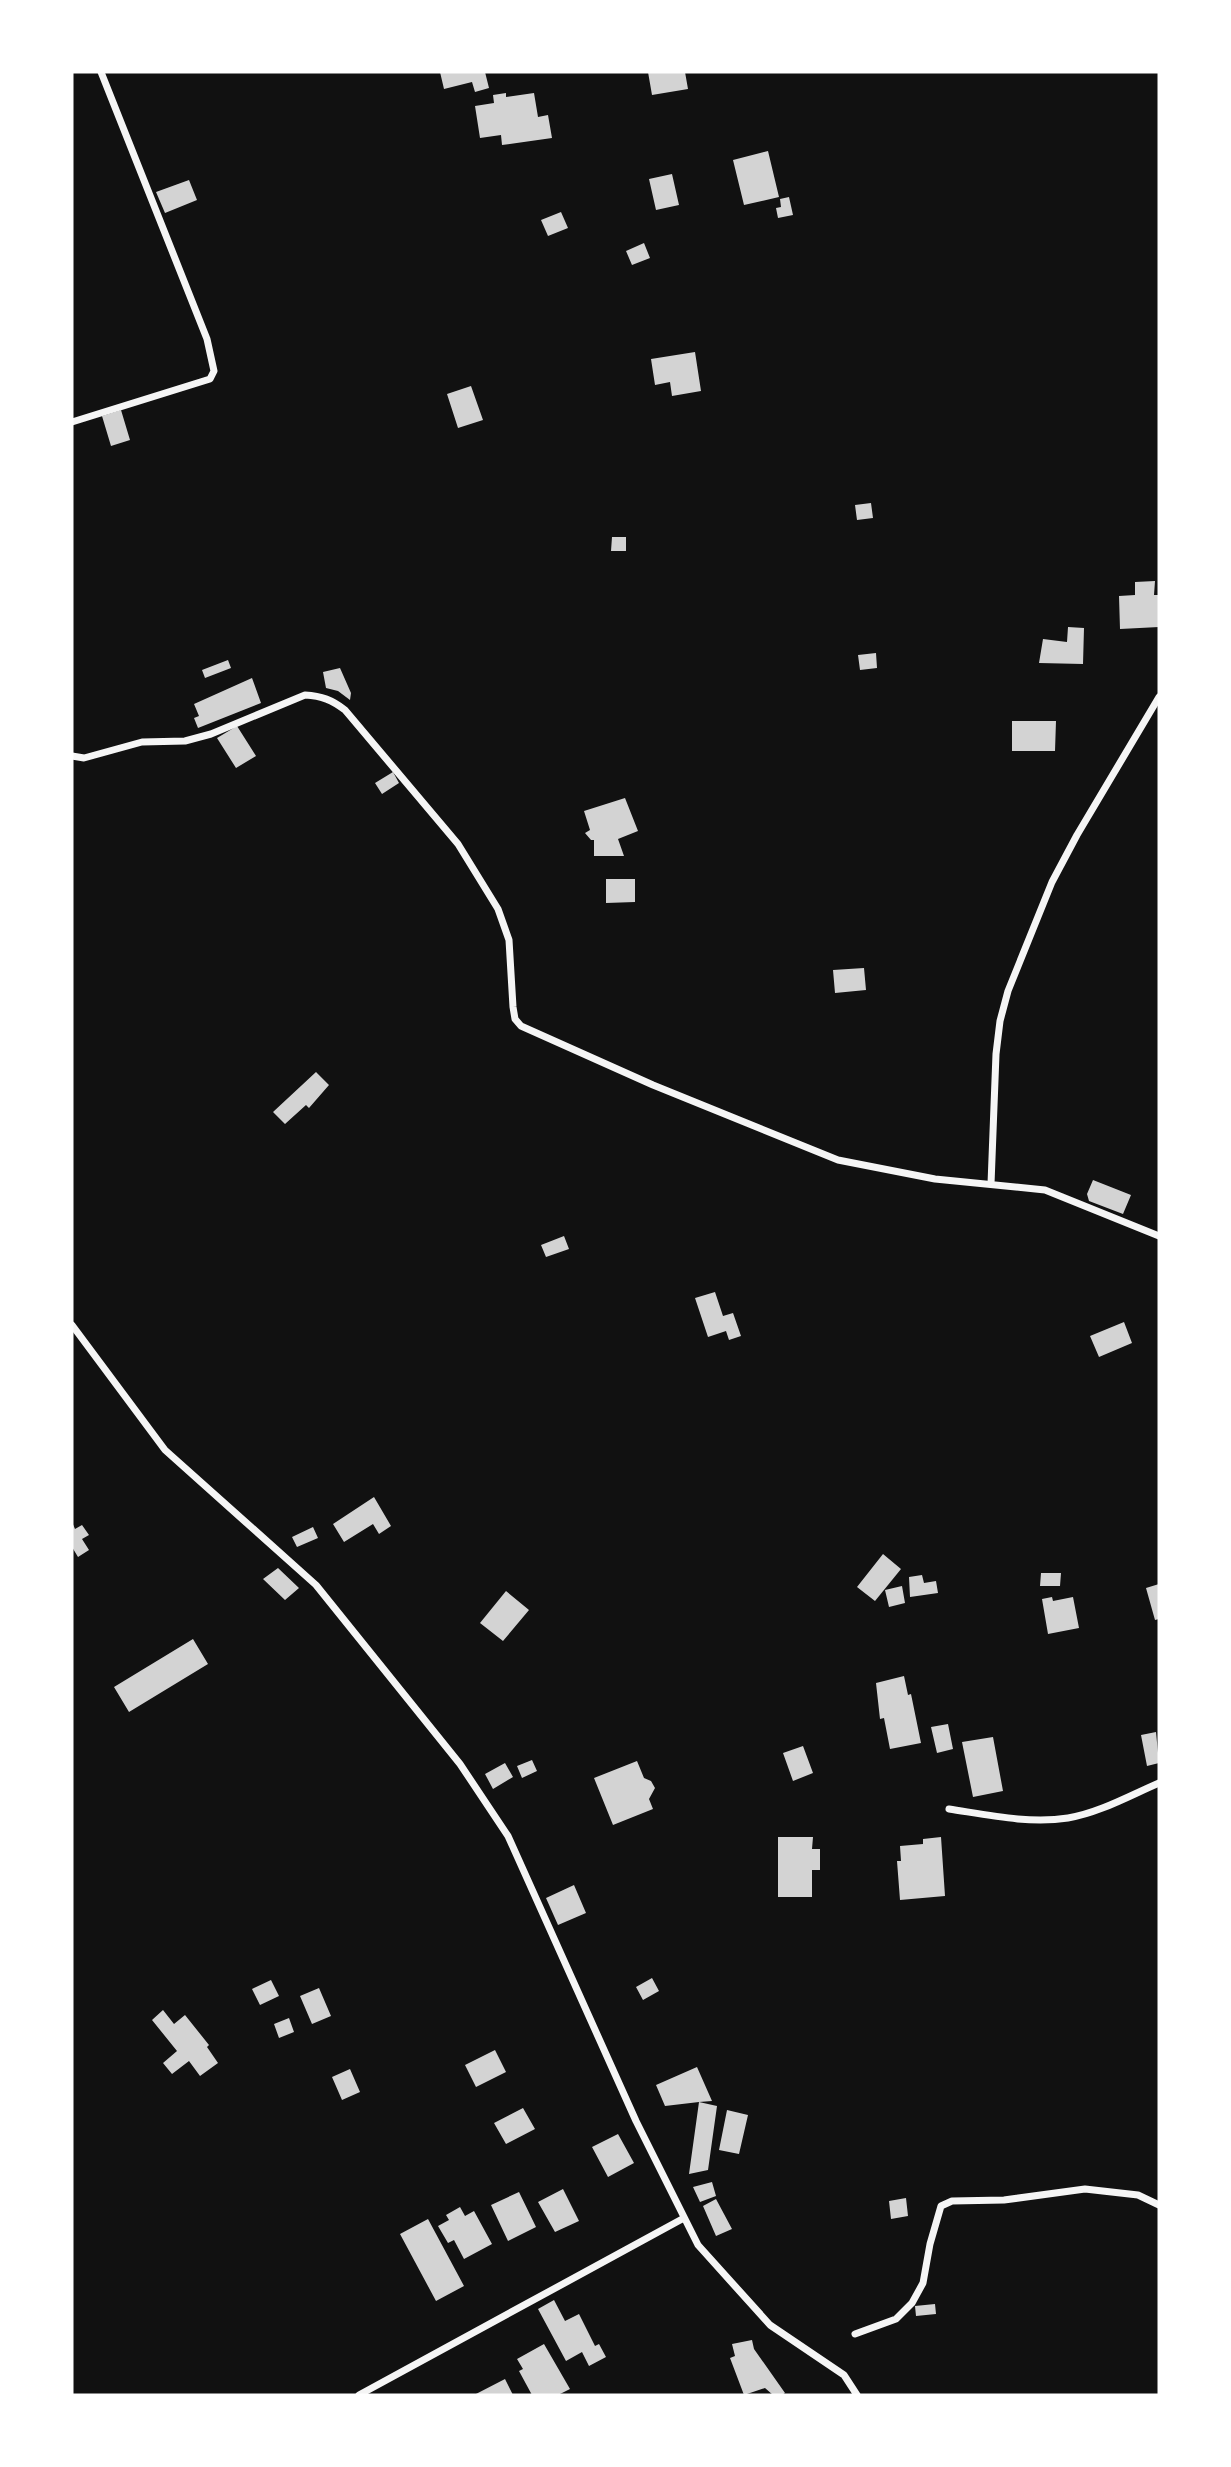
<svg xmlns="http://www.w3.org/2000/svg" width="1231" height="2467" font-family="Literata,serif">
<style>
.building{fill:#d3d3d3}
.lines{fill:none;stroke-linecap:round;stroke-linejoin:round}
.minor{stroke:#f5f5f5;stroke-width:7}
</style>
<rect width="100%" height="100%" fill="#111"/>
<!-- building -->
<path class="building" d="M440,72h45l4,16 -14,4 -3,-10 -28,7z
M648,72h37l3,17 -36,6z
M506,93v4l28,-4 4,24 10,-2 4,23 -50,7 -1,-10 -21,3 -5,-32 19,-3 -1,-8z
M768,151l11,46 -35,8 -11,-45z
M672,174l7,31 -23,5 -7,-31z
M189,180l8,20 -32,13 -9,-21z
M789,197l4,18 -15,3 -2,-10 5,-1 -1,-8z
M561,212l7,16 -20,8 -7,-16z
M644,243l6,15 -18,7 -6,-14z
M695,352l6,39 -29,5 -2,-14 -15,3 -4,-26z
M471,386l12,34 -25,8 -11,-34z
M121,410l9,30 -19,6 -9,-30z
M871,503l2,15 -16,2 -2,-15z
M612,537h14v14h-15z
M1155,581l-1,14h5v32l-39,2 -1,-33 16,-1v-13z
M1068,627l16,1 -1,36 -44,-1 4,-24 24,3z
M876,653l1,15 -17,2 -2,-15z
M228,660l3,8 -26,10 -3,-8z
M340,668l11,25 -1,7 -12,-9 -12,-3 -3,-16z
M252,678l9,25 -63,25 -4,-10 5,-2 -5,-12z
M1012,721h44l-1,30h-43z
M237,726l19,30 -20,12 -19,-30z
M393,772l6,11 -17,11 -7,-11z
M625,798l13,33 -20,8 6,17h-30v-16h-3l-6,-7 5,-3 -6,-19z
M606,879h29v23l-29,1z
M864,968l2,22 -31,3 -2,-23z
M316,1072l13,13 -20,23 -3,-3 -21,19 -12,-12z
M1093,1180l38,15 -8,19 -34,-13 -2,-7z
M564,1236l5,13 -23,8 -5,-12z
M715,1292l8,24 10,-3 8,23 -12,4 -3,-9 -18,6 -13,-39z
M1124,1322l8,21 -33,14 -9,-21z
M374,1497l17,29 -12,8 -6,-10 -29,18 -11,-18z
M72,1522l3,7 7,-4 7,10 -7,4 7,11 -11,7 -6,-10z
M313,1527l5,11 -21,9 -5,-10z
M883,1554l18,15 -26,32 -18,-14z
M278,1568l21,20 -14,12 -22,-21z
M1041,1573h20l-1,13h-20z
M922,1575l2,8 12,-2 2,12 -28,4 -1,-20z
M1159,1584v35l-4,1 -9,-32z
M902,1586l3,17 -16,4 -4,-17z
M506,1591l23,19 -26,31 -23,-18z
M1052,1597l1,4 20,-4 6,31 -31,6 -6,-35z
M193,1639l15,25 -79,48 -15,-25z
M904,1676l4,19 3,-1 10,49 -31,6 -6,-31 -4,1 -4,-36z
M948,1724l5,25 -16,4 -6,-26z
M1156,1732l3,31 -12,3 -6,-31z
M993,1737l10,54 -30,6 -11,-55z
M803,1746l10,27 -20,8 -10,-28z
M532,1760l5,11 -15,7 -5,-12z
M637,1761l7,17 7,3 4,7 -6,11 4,10 -40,16 -19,-47z
M505,1763l8,14 -20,12 -8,-15z
M778,1837h35l-1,12h8v21h-8v27h-34z
M941,1837l4,59 -45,4 -3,-39h4l-1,-15 23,-2v-5z
M574,1885l12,28 -28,12 -12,-27z
M652,1978l7,13 -16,9 -7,-13z
M271,1980l8,16 -19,9 -8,-16z
M319,1988l12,28 -19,8 -12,-28z
M163,2010l11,14 11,-9 24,30 -2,2 11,16 -18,13 -11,-15 -17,13 -9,-11 14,-12 -25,-31z
M289,2018l5,14 -15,6 -5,-14z
M495,2050l11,22 -30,15 -11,-22z
M697,2067l15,34 -13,1 18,4 -9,64 -19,4 10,-72 -34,4 -9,-21z
M350,2069l10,23 -18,8 -10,-23z
M523,2108l12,21 -29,15 -12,-21z
M727,2110l21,5 -9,39 -20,-4z
M618,2134l16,29 -26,14 -16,-30z
M712,2182l4,14 -16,6 -7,-15z
M563,2189l16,32 -24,11 -17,-30z
M519,2192l17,35 -28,14 -17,-36z
M906,2198l2,18 -17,3 -2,-18z
M716,2199l16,30 -16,7 -13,-30z
M460,2207l5,9 9,-5 18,33 -28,15 -10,-19 -6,3 -10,-17 11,-6 -3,-5z
M428,2219l36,67 -28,15 -36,-67z
M554,2300l11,21 14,-7 16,32 4,-2 7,13 -17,9 -7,-14 -16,9 -28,-52z
M935,2304l1,10 -20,2 -1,-10z
M752,2340l2,9 31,44 -3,2h-9l-8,-7 -21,7 -14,-37 5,-2 -3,-12z
M544,2344l26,45 -12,6h-26l-13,-24 4,-2 -6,-10z
M505,2379l8,16h-39z"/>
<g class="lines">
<!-- minor -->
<path class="minor" d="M72,422l138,-43 4,-8 -7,-32 -106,-267
M72,756l12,2 58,-16 43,-1 26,-7 94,-39c17,1 27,5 40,15l113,134 40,65 11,31 4,67 2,12 6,7 132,59 185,75 97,19 110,11 114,46
M991,1184l5,-130 4,-33 8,-30 44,-109 25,-47 82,-138
M72,1325l93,125 151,135 144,179 48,72 128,285 62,124 72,80 74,50 13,20
M949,1809c39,6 80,15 119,9 31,-5 63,-23 91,-35
M855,2334l41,-15 16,-16 11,-20 7,-39 11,-38 11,-5 52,-1 81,-11 53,6 21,10
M359,2395l325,-177"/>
</g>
<!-- border -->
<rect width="1231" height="2467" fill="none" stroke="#ffffff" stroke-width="147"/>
</svg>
